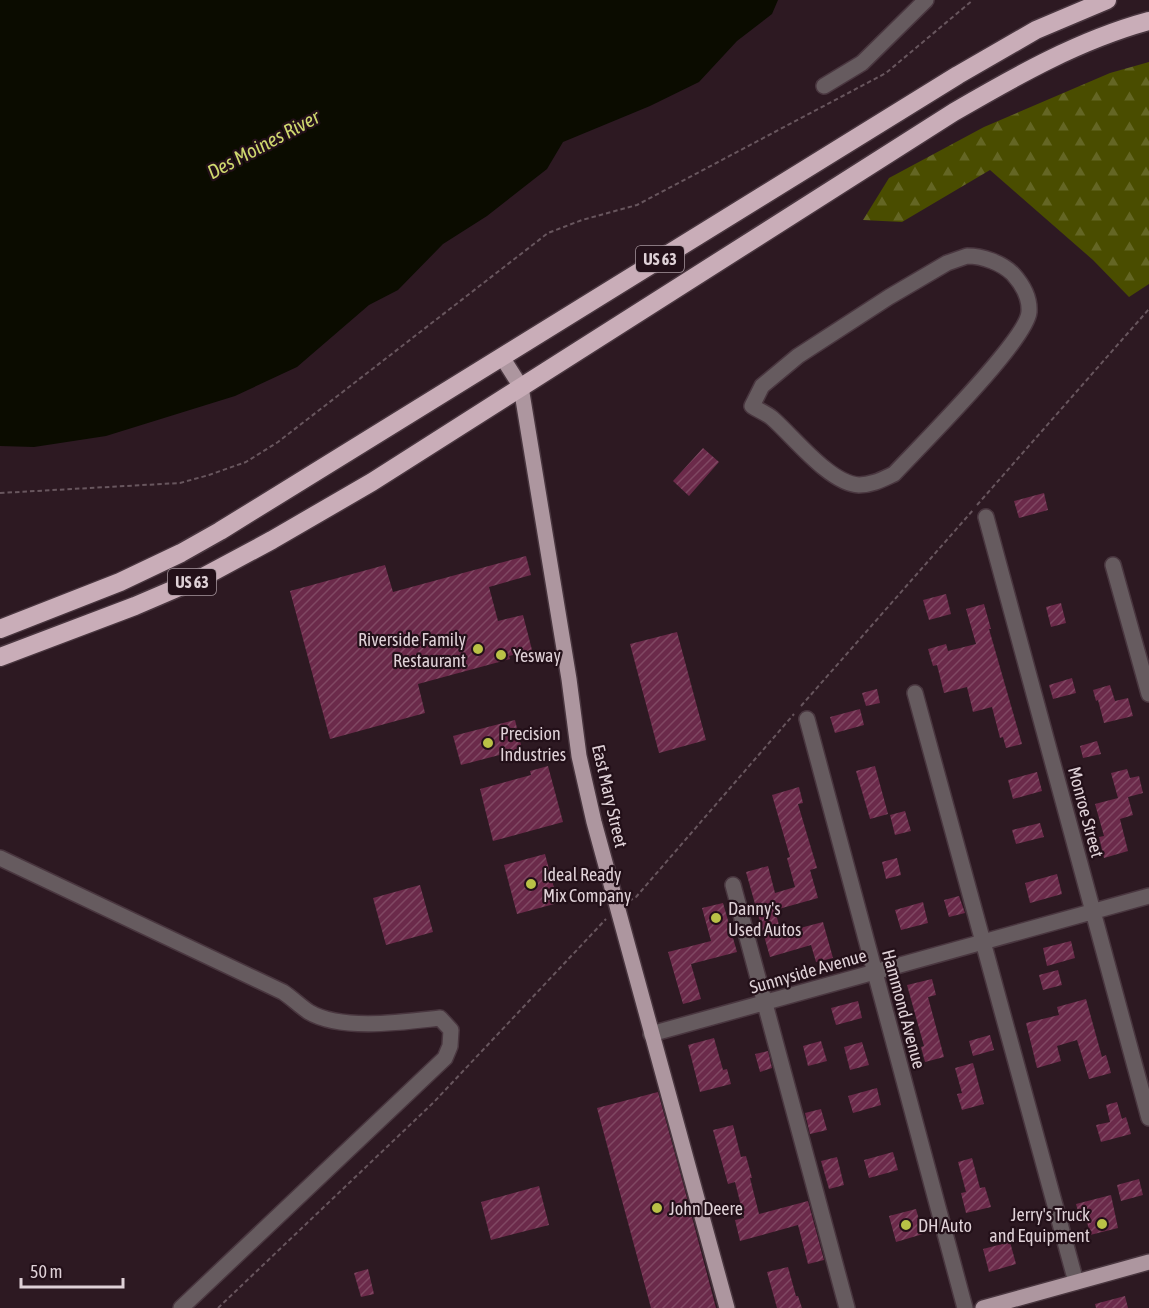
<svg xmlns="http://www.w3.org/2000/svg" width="1149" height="1308" font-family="'Asap Condensed',sans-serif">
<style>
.forest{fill:url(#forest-firs)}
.water{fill:#0b0c00}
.building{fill:url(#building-hatch)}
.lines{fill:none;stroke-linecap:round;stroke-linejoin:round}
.minor-casing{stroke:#49363f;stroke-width:18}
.major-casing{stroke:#49363f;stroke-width:18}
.highway-casing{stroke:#49363f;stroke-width:21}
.path{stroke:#68565e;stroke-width:2;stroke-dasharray:4.5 3;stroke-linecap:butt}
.minor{stroke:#665b5f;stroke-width:15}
.major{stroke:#ad969f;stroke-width:15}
.highway{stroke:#c9adb8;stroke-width:18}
.poi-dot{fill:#b9c146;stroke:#231019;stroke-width:2}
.labels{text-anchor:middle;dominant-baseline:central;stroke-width:4.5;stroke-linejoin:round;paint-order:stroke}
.shield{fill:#231019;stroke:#a7979e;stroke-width:1.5}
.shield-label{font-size:16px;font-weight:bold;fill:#dfd1d7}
.poi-label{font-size:18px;fill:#dfd1d7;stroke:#231019;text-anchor:start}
.street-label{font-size:18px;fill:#dfd1d7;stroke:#231019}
.water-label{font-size:20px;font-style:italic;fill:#cfd86e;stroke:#231019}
</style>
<defs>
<pattern id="forest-firs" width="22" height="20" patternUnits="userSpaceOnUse" patternTransform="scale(1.5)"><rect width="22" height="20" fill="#4a4d00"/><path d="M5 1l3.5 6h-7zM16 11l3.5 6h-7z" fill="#646624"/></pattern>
<pattern id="building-hatch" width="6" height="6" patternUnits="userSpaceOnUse" patternTransform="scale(1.5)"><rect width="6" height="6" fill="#6b2a4a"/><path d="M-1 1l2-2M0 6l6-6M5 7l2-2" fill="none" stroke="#804863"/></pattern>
</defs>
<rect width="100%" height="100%" fill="#2d1922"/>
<!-- forest -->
<path class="forest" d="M1149,62v222l-20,13 -36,-37 -103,-90 -88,52 -39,-2 26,-42 95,-51 126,-54z"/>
<!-- water -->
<path class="water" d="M0,0h778l-6,14 -35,27 -38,41 -49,24 -87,36 -16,27 -60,47 -44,28 -45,46 -29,15 -72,62 -62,29 -129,40 -72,11 -34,-1z"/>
<!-- building -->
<path class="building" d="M703,448l16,14 -30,34 -16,-15z
M1044,493l4,17 -29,8 -5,-17z
M526,556l5,19 -42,12 9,34 25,-6 9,35 -23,6 1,3 -92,25 7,29 -95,26 -40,-148 95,-26 8,27z
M946,594l5,20 -22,6 -6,-20z
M1061,603l5,20 -15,4 -5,-20z
M984,604l7,25h-2l33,115 -16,4 -3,-11 -3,1 -8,-31 -19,5 -6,-25 -23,6 -7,-28 -4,1 -5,-17 18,-5 2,7 28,-7 -10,-35z
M677,632l29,108 -47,13 -29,-109z
M1072,678l4,15 -23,6 -4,-14z
M1110,685l5,16 13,-3 5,18 -29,7 -6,-23 -2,1 -3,-11z
M877,689l3,14 -14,3 -4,-13z
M860,709l4,16 -29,8 -5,-16z
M515,720l7,29 -61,16 -8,-29z
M1097,741l4,13 -18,4 -3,-12z
M548,766l15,56 -70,19 -13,-52 51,-14 -1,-4z
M875,766l13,48 -18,5 -14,-48z
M1127,769l3,9 9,-2 4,17 -15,4 5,18 -13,4 8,32 -24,7 -5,-21 5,-1 -9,-32 23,-6 -7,-25z
M1037,772l5,19 -29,8 -5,-19z
M799,787l4,16 -5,1 19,64 -7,2 8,28 -43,12 6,23 42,-11 10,36 -17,4 -5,-17 -41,12 -24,-85 22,-6 7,27 20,-6 -8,-29 3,-1 -18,-62z
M905,811l6,20 -16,4 -5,-20z
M1040,823l4,14 -28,7 -4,-14z
M545,854l13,49 -41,11 -13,-49z
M897,858l4,17 -15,4 -4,-17z
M1057,874l5,20 -32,9 -5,-20z
M420,885l13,47 -47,13 -13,-47z
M959,896l6,17 -16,4 -5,-17z
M923,902l5,21 -27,7 -6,-20z
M723,903l14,49 -46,12 10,35 -18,5 -15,-52 43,-11 -9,-33z
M1071,941l4,17 -28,8 -4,-18z
M1058,970l4,15 -19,5 -4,-15z
M932,979l4,16 -8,2 16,60 -19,5 -4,-15 3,-1 -17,-61z
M1086,999l16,58 4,-2 5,18 -22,6 -12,-39 -20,6 4,15 -24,7 -11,-45 33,-8 -2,-8z
M858,1001l4,17 -26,7 -5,-17z
M990,1035l4,15 -21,6 -4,-15z
M714,1038l9,32 4,-1 4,15 -31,8 -12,-47z
M821,1041l6,20 -19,5 -5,-20z
M862,1042l7,23 -19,5 -6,-23z
M768,1051l4,17 -12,4 -5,-18z
M973,1063l11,41 -22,6 -5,-16 5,-1 -7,-25z
M877,1088l4,17 -28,8 -5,-17z
M658,1092l25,91 33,125h-65l-54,-200z
M1117,1102l5,17 4,-2 5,17 -30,8 -5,-17 14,-3 -4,-17z
M821,1109l6,21 -17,4 -5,-21z
M733,1125l8,32 5,-1 6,22h-2l9,36 49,-13 16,59 -16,4 -10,-39 -58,16 -5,-21 9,-2 -9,-36 -7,2 -15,-54z
M893,1152l5,18 -29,8 -5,-18z
M837,1157l7,28 -15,4 -8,-28z
M972,1158l8,30 5,-1 6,20 -25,6 -5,-20 5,-1 -8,-30z
M1139,1179l4,16 -22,6 -4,-16z
M539,1186l10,39 -58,15 -10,-38z
M1111,1195l7,33 -28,7 -4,-18 -6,2 -4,-15z
M916,1209l7,25 -27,8 -7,-26z
M1010,1242l6,22 -27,8 -6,-23z
M788,1267l8,29h2l4,12h-25l-10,-36z
M368,1269l6,25 -13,3 -7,-24z
M1125,1296l3,12h-32l-1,-4z"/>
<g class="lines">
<!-- minor casing -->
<g class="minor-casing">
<path id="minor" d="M824,86l38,-23 64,-63
M967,256c16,0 35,7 46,18 9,10 17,24 16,38 -2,28 -110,135 -135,162 -11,5 -22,11 -35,11 -29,-1 -66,-49 -87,-67 -6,-5 -14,-8 -20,-12l10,-20 36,-30 91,-59 58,-34z
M986,517l163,601
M1113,565l36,129
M915,693l161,589
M807,719l158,589
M0,858l283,134c9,6 17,14 26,20 32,19 95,10 131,6l11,12 -1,16 -5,12 -264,250
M733,885l114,423
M651,1034l498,-138"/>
</g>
<!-- major casing -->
<g class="major-casing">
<path id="major" d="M502,357l19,30 48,292 10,77 15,66 133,486
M983,1308l166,-46"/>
</g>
<!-- highway casing -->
<g class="highway-casing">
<path id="highway" d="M0,629l120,-47 61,-29 39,-22 738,-456 78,-45 71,-30
M0,657l135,-51 70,-30 67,-36 100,-58 582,-370c62,-36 125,-72 195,-91"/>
</g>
<!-- path -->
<path class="path" d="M0,493l180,-10 29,-8 37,-13 32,-20 270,-209 34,-13 55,-15 249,-132 87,-73
M977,505l172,-196
M801,706l173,-197
M629,901l7,-4 158,-183
M218,1308l216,-206 172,-183"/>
<!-- minor -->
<use href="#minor" class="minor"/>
<!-- major -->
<use href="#major" class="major"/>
<!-- highway -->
<use href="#highway" class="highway"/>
</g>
<!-- markers -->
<g class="poi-dot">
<circle cx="478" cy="649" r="6"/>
<circle cx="501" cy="655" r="6"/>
<circle cx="488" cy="743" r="6"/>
<circle cx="531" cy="884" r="6"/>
<circle cx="716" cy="918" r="6"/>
<circle cx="657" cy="1208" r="6"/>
<circle cx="1102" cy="1224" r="6"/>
<circle cx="906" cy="1225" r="6"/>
</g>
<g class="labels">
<!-- shield labels -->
<g class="shield">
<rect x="636" y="246" width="48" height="26" rx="4.5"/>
<rect x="168" y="569" width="48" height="26" rx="4.5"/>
</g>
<g class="shield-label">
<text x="660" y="259">US 63</text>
<text x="192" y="582">US 63</text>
</g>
<!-- poi labels -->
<g class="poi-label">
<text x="466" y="639" text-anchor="end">Riverside Family<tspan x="466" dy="21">Restaurant</tspan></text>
<text x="513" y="655">Yesway</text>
<text x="500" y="733">Precision<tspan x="500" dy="21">Industries</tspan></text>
<text x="543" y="874">Ideal Ready<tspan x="543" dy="21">Mix Company</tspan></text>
<text x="728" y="908">Danny's<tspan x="728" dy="21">Used Autos</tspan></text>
<text x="669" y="1208">John Deere</text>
<text x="1090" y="1214" text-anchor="end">Jerry's Truck<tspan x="1090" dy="21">and Equipment</tspan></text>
<text x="918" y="1225">DH Auto</text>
</g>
<!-- street labels -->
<g class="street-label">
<text transform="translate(610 796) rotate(77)">East Mary Street</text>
<text transform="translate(1086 812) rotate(75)">Monroe Street</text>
<text transform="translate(808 971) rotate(-16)">Sunnyside Avenue</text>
<text transform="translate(904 1009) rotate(75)">Hammond Avenue</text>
</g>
<!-- water labels -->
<g class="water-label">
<text transform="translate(263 144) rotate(-28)">Des Moines River</text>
</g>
</g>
<!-- scale -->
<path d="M21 1278v9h102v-9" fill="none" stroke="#dfd1d7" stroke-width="3"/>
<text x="30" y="1278" font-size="18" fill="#dfd1d7" stroke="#231019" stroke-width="4.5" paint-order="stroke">50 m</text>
</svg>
